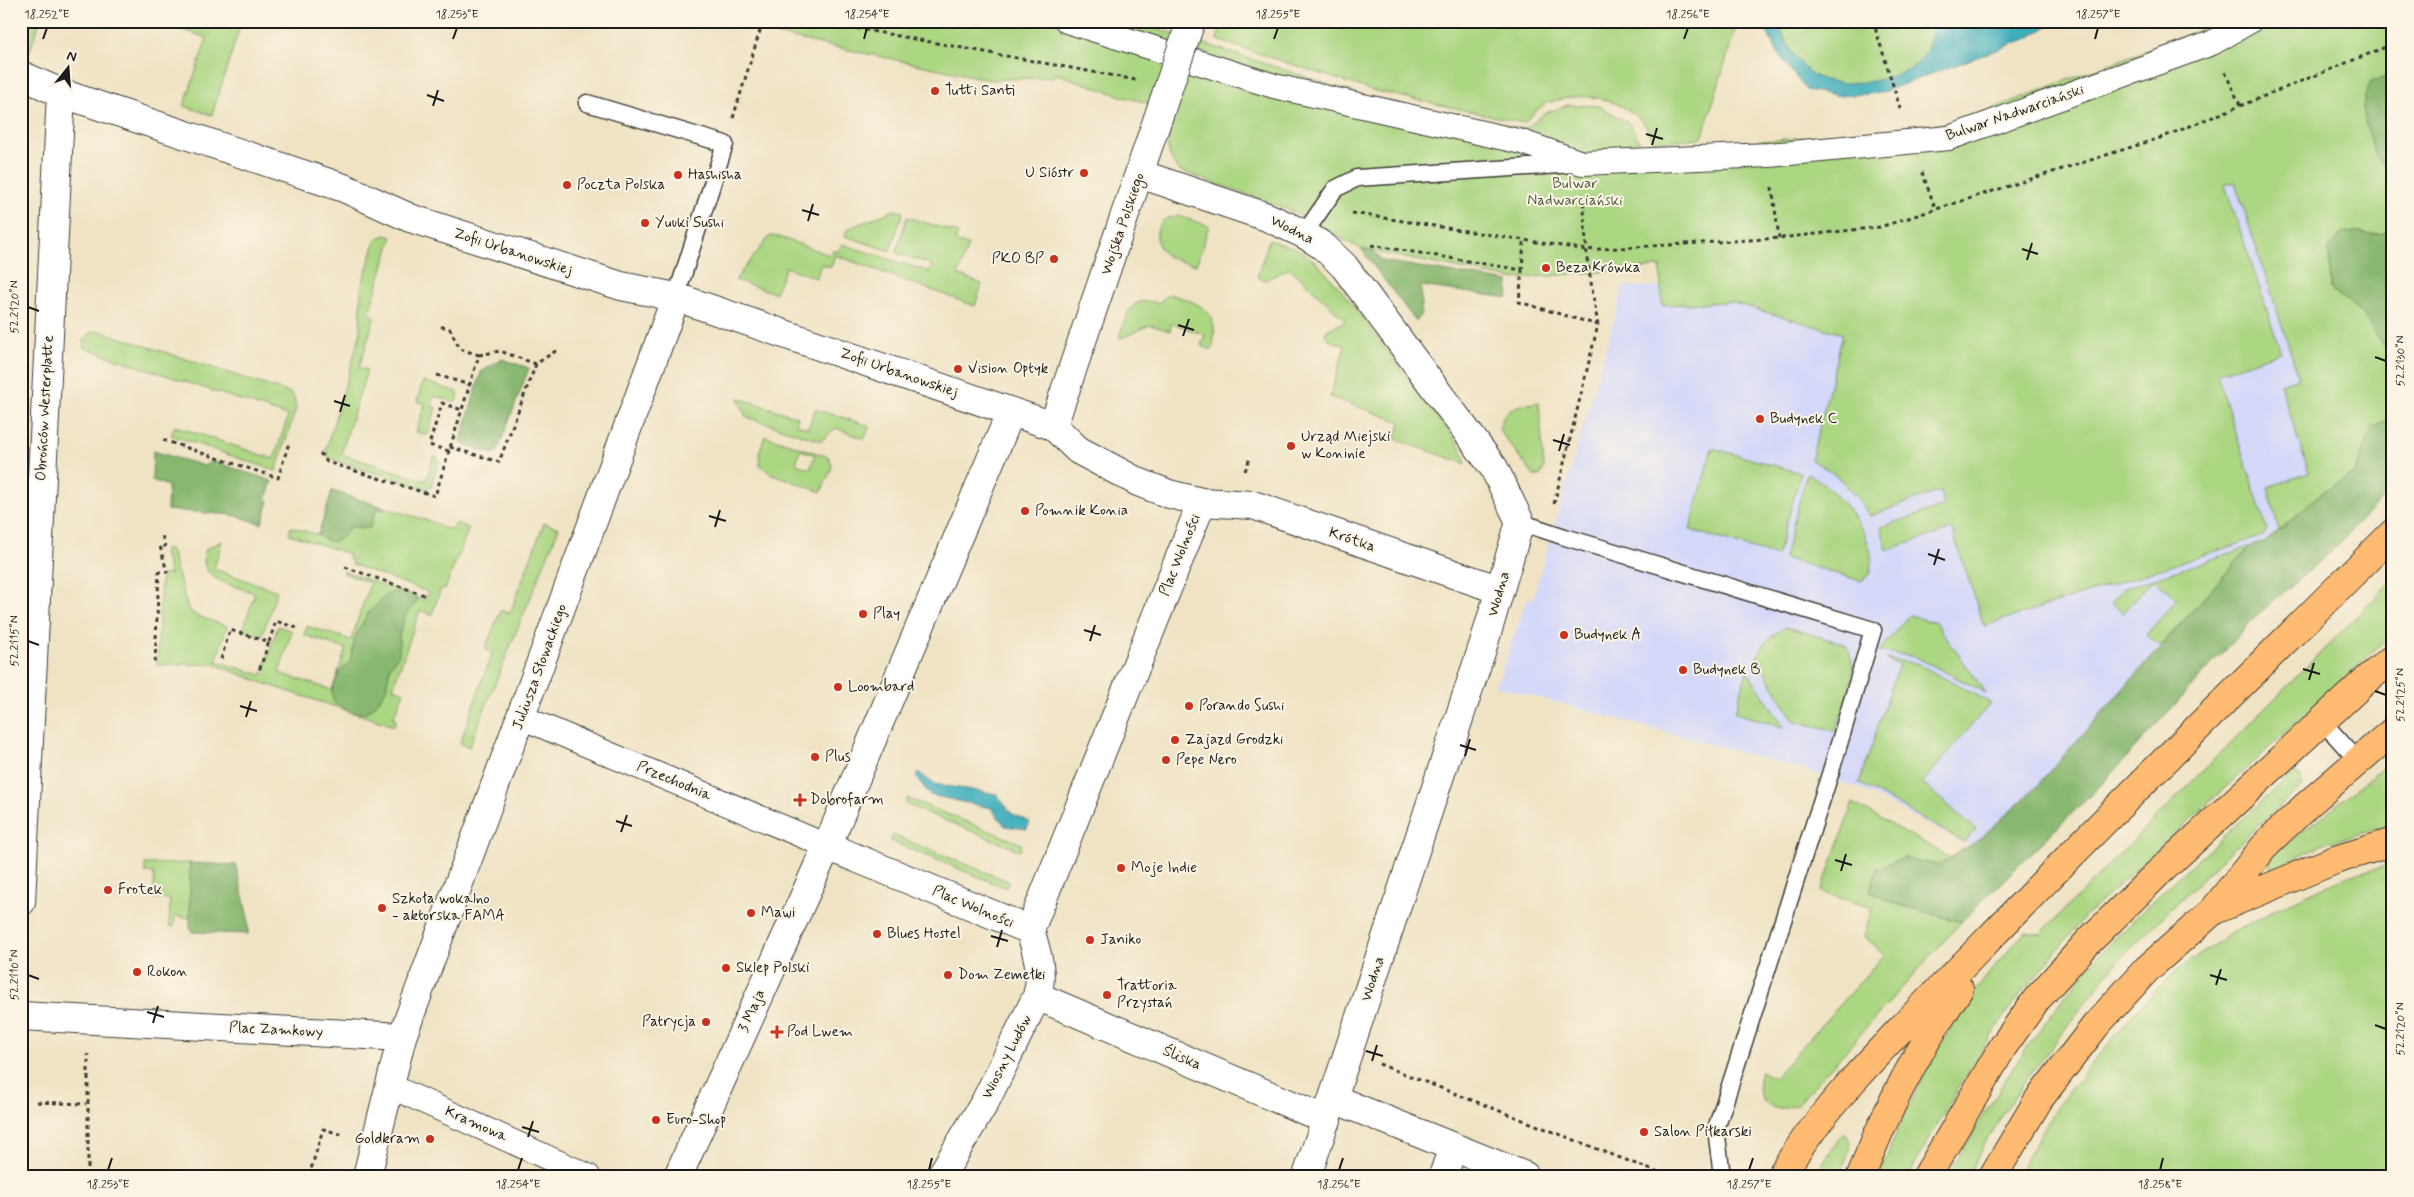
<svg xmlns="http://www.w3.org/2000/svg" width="2414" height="1197" font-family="Mynerve,sans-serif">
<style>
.built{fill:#d4d8f9}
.green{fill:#abd682;stroke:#64794f;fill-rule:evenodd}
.forest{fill:#88b770;stroke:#526a46}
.water{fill:#3eadbb;stroke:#2d646c}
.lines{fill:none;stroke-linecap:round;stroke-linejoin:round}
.service-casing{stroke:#3c3a35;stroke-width:19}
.pedestrian-casing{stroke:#3c3a35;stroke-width:26}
.minor-casing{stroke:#3c3a35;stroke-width:30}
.primary-casing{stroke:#3c3a35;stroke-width:30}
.path{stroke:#3c3a35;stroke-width:3;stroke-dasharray:4 4;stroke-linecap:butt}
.service{stroke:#fff;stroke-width:16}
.pedestrian{stroke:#fff;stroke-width:24}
.minor{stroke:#fff;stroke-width:28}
.primary{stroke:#ffbb71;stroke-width:28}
.minor-bridge-casing{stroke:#3c3a35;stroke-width:30;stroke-linecap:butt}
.minor-bridge{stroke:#fff;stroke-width:28}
.ticks{fill:none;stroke:#1c1c1c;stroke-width:2}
.poi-dot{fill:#c8321e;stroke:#fcf5e5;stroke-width:2}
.labels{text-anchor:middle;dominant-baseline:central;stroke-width:4;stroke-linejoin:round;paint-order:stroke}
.poi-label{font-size:15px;fill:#1c1c1c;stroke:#fcf5e5;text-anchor:start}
.street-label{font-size:15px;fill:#1c1c1c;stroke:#fcf5e5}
.park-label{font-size:15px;fill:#4e5d40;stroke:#fcf5e5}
.neatline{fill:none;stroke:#1c1c1c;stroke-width:2}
.ticks-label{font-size:12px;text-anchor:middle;fill:#1c1c1c}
</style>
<rect width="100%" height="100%" fill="#fcf5e5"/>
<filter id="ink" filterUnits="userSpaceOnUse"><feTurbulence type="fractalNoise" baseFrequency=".02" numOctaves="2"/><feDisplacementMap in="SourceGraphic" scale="10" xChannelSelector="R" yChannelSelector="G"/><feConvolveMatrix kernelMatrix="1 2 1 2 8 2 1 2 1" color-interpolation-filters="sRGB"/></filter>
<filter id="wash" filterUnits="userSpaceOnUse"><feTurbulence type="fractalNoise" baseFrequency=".0096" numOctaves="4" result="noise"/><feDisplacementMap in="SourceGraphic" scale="20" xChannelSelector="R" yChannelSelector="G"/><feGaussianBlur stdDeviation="1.12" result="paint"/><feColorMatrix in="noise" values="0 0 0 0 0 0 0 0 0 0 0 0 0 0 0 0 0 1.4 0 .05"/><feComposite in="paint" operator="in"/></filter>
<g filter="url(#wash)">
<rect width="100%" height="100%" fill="#efe3c4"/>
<!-- built -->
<path class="built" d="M2265,155l68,318 -346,382 -128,-67 -58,-19 -305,-83 31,-87 6,-1 91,-312 37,1z"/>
<!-- green -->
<path class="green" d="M21,21h19l-11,32 -8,-3z
M156,21h70l14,5 -28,89 -28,-9 23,-68z
M712,21h423l229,75 161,33 20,-16 23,-8 31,1 31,18 13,24 133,-8 181,-18 266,-101h170v55l-22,5 18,91h4v60l-17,2 -33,-2 -14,17 2,40 31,24 31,48v58l-20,8 -19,47 -33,19 -42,38 -11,-44 41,-14 -29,-89 19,-6 -64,-196 -10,3 56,167 -64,22 50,156 -4,6 -279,90 -32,-97 -65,21 -6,-23 63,-21 -4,-15 -70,25c-17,-25 -32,-43 -59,-56l32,-126 -113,-32 -68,3 -2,-38 -148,12 -151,-30 -74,-40 -109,-39c-18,-25 -8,-32 -3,-60l-51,-13 -70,-24 -1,4 -62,3z
M1222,21h516l-36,117 -48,4c-3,-6 -6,-13 -9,-17 -24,-29 -68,-36 -101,-20 -7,4 -14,13 -20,18l-153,-33 -154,-50z
M1776,21h158c-3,14 -5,32 -16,42 -22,19 -86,29 -109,9 -15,-13 -24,-33 -33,-51z
M894,210l9,2 -13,39 -45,-15 2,-7z
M1179,216l30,10 -13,39c-9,-3 -22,-4 -30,-10 -9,-7 -13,-23 -5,-32 4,-6 12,-6 18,-7z
M907,217l51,16 -3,8 13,4 -10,30 24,9 -7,22 -140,-51 -4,12 -10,-3 -5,14 -30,-11 -11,26 -40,-13 35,-44 9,1 51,18 3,-5 5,2 4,-8 88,28 1,-8 -35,-11z
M386,235l6,2 -23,77 6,2 -16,52 8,2 -26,84 85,27 8,-25 3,1 2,4 -8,26 -6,2 -88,-28 -9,-4 -2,-8 34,-114 1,-47 15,-49z
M1269,240l29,9 18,13 26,29 119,157 5,16 -71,-25 6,-17 -71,-25 15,-51 -15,-6 -5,-6 2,-4 19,-9 -56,-53 -25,12 -8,-3z
M1169,294c33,10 52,16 43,56l-11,-4 4,-11 -33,-12 -2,8 -20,-6 -28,13 -3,-1c8,-22 10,-42 39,-34z
M94,331h6l190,62 4,4 2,11 -20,63 -105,-36 4,-9 99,33 14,-43 -204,-68v-10z
M423,381l34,11 2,3 -2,6 -3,1 -20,-6 -3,9 5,2 -8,28 -12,-3 9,-28 -8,-3z
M738,398l60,19 -2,7 12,4 7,-19 55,17 -6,13 -28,-11 -15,13 -75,-24z
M1539,402l5,66 -4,8h-6l-35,-46c5,-25 18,-24 40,-28z
M765,436l64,21 3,10 -11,25 -51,-19 -10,-8 -1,-12zM800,450l15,5 -5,14 -14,-5z
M1712,448l89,25 -24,83 -87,-26z
M1807,473c30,15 74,67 63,102l-9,6 -77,-23z
M332,491l103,32 7,5 10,1 5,-6 12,5 -24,61 -4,-1 -9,27 -12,-5 -27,77 11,5 -11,26 3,1 -2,7 -128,-42 -53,-20 -56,1 4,-90 9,-1 -7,-25 8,1 17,59 9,7 30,10 -11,35 46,14 16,-49 14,5 -13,42 53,17 14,-41 -42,-14 3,-9 44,14 19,-57 -27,-10 1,-2 81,29 3,-8 -77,-28 1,-4 -4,-2 1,-4 -60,-20 2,-7 27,8z
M544,523l15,5 -90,219 -9,-4 32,-90 -7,-4 16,-39 9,3z
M222,541l-8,28 63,22 -15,45 -19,-6 12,-37c-21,-8 -61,-13 -49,-44z
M2245,548h4l-89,98 -14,-11 31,-36 -24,-20 -30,34 -12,-10 11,-14z
M2393,580v54l-308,282 -77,94 -47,73 -53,93h-29c35,-91 78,-173 146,-244l15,2z
M1909,615l27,8 50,70 -70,-36 -37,-6z
M1786,627l59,17c18,27 0,59 -9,87l-42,-10 -37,-62c5,-17 14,-23 29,-32z
M1886,659l30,4 75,40 -69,80 54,46 -12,13 -105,-59 40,-118z
M1747,671l37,56 -49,-14z
M2393,760v64l-72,21 -51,25v-9l5,-8z
M2292,774h6l4,8 -1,5 -78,71 -109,107 -91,119 -32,49 -24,43h-20l68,-112 46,-63 44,-53 57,-56z
M907,798l115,46 -2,7 -115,-47z
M1853,803l98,55 -12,8 -35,-8 -27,10 -7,23 26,13 65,18 -162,181c-28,15 -47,-3 -38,-32l13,7 110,-123 -20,-19 8,-28 -51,-16z
M893,835l115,46 -2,7 -116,-47z
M190,863v55l-15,-2 -1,11 -5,-1 1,-27 -16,-1v-25l-9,-1v-8z
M2393,863v313h-377l41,-70 78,-94 39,-40 56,-38 54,-29 62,-28z
M1842,1134h5l4,9 -10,33h-27z"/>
<!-- forest -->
<path class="forest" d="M2393,76v96c-18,-4 -29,-48 -30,-65 0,-7 5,-18 8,-26z
M2343,232l33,2 17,-2v129l-31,-48 -31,-24 -2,-40z
M1361,249l11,2 11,10 126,21 -1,16 -87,-12v28l-5,8z
M502,359l27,9 -32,84 -4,2 -30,-10 -2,-4 20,-68z
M2393,419v68l-61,64 -76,65 -153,167 -142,139 -65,-18 -26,-13 7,-23 27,-10 35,7 38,-24 55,-50 213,-239 8,-7 10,-2 16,-12 42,-38 33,-19 19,-47z
M153,451l51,15 8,-5 60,20 -6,19 3,1 -7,23 -29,-9 -66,-5 1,-24 -16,-6z
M332,491l53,17 -1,2 -7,-2 -7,20 -20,-1c-10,14 -17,20 -32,8z
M394,592h9l13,4 1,5 -12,15 -6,20v18l-9,13 -4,23 -11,16 -10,7h-13l-19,-12 -1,-11 7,-18 11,-10 5,-25 13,-24 18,-18z
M190,863l46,2 12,53v16l-56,-2 -2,-4z"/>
<!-- water -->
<path class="water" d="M1761,21h15c9,18 18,38 33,51 23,20 87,10 109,-9 11,-10 13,-28 16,-42h122l-27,17 -149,55 -39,3 -35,-6 -27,-35z
M918,772l16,12 63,10 14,19 19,9 -3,7 -22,-3 -14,-18 -61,-13 -14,-18z"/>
</g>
<g filter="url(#ink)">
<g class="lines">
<!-- service casing -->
<g class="service-casing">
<path id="service" d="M587,103l138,41 -49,153
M1304,234l31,-45 22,-11 218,-14
M1520,522l45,15 308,93 -42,141 -115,358 6,47
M2322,721l36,40"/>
</g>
<!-- pedestrian casing -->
<g class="pedestrian-casing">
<path id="pedestrian" d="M1067,21l207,65 248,56 60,21 187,-8 180,-17 263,-95 38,-22
M521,717l306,129
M390,1086l198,90"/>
</g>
<!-- minor casing -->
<g class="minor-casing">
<path id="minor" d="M21,75l40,18 283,95 66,30 211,68 55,11 377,129 25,24 60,32 31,12 33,8 51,3 247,85
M1140,174l127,43 37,17 19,12 21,20 150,202 26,54 -36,121 -177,533
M1053,426l122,-358
M827,846l203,84
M21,902l40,-809
M1030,930l172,-428
M1037,996l290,124
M21,1016l381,21
M1334,1099l191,77
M367,1176l35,-139 274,-740
M678,1176l149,-330 184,-434
M941,1176l44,-74 52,-106c7,-23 0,-43 -7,-66
M1443,1176l10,-29"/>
</g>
<!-- primary casing -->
<g class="primary-casing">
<path id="primary" d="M2217,909l118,-49 58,-18
M1781,1176c48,-81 131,-157 196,-225 136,-141 277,-279 416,-418
M1861,1176c25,-67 58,-128 98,-187
M1927,1176l77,-131 32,-45 53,-59 66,-65 209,-194 29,-24
M1993,1176l46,-77 57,-74 51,-56 66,-58 55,-69 39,-37 86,-74"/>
</g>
<!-- path -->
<path class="path" d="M817,21l319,59
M1873,21l28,90
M2225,72l15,33
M733,118l30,-97
M1922,172l14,38
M1772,187l7,51
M1352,213l235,37 192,-12 101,-11 283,-90 230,-93
M1371,245l151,25 -3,32 79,23
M1522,270l2,-30
M479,355l21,-4 36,13
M437,375l33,10
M163,440l115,38 11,-35
M450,447l49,15 37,-98 21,-14
M449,451l-20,-6 13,-42 20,7
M320,453l7,9 108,34 44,-141 -19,-6 -10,-20 -11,-3
M1245,471l5,-13
M1554,504l44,-179 -11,-67 -4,-63
M345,567l82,29
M269,642l7,-21 24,8
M221,659l9,-29 39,12 -10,29
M155,662l4,-90h8l-7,-26h5l-3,-11
M1379,1064l288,112
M37,1102l49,2
M88,1176v-122
M309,1176l14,-47 21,6"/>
<!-- service -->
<use href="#service" class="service"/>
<!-- pedestrian -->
<use href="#pedestrian" class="pedestrian"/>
<!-- minor -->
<use href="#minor" class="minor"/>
<!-- primary -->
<use href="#primary" class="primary"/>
<!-- minor-bridge casing -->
<g class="minor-bridge-casing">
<path id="minor-bridge" d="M1175,68l16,-47"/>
</g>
<!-- minor-bridge -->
<use href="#minor-bridge" class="minor-bridge"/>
</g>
</g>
<!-- ticks -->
<path class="ticks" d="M43,39l4,-11M453,39l4,-11M864,39l3,-11M1274,39l4,-11M1684,39l4,-11M2095,39l3,-11M427,95l17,6M433,106l5,-16M1646,134l17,5M1652,145l5,-17M802,210l17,5M808,221l5,-17M2022,249l16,5M2027,260l5,-17M28,307l11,4M1178,325l16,5M1183,336l6,-17M2375,357l11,4M334,401l16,5M340,412l5,-17M1553,440l17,5M1559,451l5,-17M709,516l17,5M715,527l5,-17M1928,554l17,6M1934,565l5,-16M1084,630l17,5M28,641l11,4M1090,641l5,-16M2303,669l17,5M2309,680l5,-17M2375,691l11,4M240,706l17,5M246,717l5,-16M1460,745l16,5M1465,756l5,-17M616,821l16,5M621,832l6,-17M1835,860l17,5M1841,871l5,-17M991,936l17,5M997,947l5,-17M28,975l11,4M2210,975l17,5M2216,985l5,-16M147,1012l17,5M153,1023l5,-17M2375,1025l11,4M1366,1051l17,5M1372,1061l5,-16M522,1127l17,5M528,1137l5,-16M108,1170l4,-12M518,1170l4,-12M929,1170l3,-12M1339,1170l4,-12M1749,1170l4,-12M2160,1170l3,-12"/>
<!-- markers -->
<g class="poi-dot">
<circle cx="935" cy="91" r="5"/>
<circle cx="1084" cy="173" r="5"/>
<circle cx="678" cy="175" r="5"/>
<circle cx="567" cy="185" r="5"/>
<circle cx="645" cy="223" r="5"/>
<circle cx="1054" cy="259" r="5"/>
<circle cx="1546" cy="268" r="5"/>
<circle cx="958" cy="369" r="5"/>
<circle cx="1760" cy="419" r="5"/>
<circle cx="1291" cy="446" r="5"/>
<circle cx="1025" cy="511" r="5"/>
<circle cx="863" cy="614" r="5"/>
<circle cx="1564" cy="635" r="5"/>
<circle cx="1683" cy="670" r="5"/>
<circle cx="838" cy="687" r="5"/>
<circle cx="1189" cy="706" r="5"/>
<circle cx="1175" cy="740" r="5"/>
<circle cx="815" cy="757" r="5"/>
<circle cx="1166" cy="760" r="5"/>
<path d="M797.5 792.5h5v5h5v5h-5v5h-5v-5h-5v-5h5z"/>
<circle cx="1121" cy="868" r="5"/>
<circle cx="108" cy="890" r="5"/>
<circle cx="382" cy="908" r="5"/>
<circle cx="751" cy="913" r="5"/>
<circle cx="877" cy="934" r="5"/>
<circle cx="1090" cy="940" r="5"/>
<circle cx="726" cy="968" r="5"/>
<circle cx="137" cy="972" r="5"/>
<circle cx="948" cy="975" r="5"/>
<circle cx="1107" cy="995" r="5"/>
<circle cx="706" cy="1022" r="5"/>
<path d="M774.5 1024.5h5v5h5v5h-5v5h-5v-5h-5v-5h5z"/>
<circle cx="656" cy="1120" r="5"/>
<circle cx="1644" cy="1132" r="5"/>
<circle cx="430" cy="1139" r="5"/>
</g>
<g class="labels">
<!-- poi labels -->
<g class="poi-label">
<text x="945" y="91">Tutti Santi</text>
<text x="1074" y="173" text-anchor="end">U Sióstr</text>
<text x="688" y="175">Hashisha</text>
<text x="577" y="185">Poczta Polska</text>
<text x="655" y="223">Yuuki Sushi</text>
<text x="1044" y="259" text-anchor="end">PKO BP</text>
<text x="1556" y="268">Beza Krówka</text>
<text x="968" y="369">Vision Optyk</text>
<text x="1770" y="419">Budynek C</text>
<text x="1301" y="437">Urząd Miejski<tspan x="1301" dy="17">w Koninie</tspan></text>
<text x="1035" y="511">Pomnik Konia</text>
<text x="873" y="614">Play</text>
<text x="1574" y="635">Budynek A</text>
<text x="1693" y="670">Budynek B</text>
<text x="848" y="687">Loombard</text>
<text x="1199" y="706">Porando Sushi</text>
<text x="1185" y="740">Zajazd Grodzki</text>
<text x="825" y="757">Plus</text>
<text x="1176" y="760">Pepe Nero</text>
<text x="810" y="800">Dobrofarm</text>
<text x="1131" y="868">Moje Indie</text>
<text x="118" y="890">Frotek</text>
<text x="392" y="899">Szkoła wokalno<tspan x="392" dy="17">- aktorska FAMA</tspan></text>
<text x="761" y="913">Mawi</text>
<text x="887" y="934">Blues Hostel</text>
<text x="1100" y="940">Janiko</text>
<text x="736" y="968">Sklep Polski</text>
<text x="147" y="972">Rokon</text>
<text x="958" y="975">Dom Zemełki</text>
<text x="1117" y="986">Trattoria<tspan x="1117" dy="17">Przystań</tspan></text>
<text x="696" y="1022" text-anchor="end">Patrycja</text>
<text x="787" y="1032">Pod Lwem</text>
<text x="666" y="1120">Euro-Shop</text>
<text x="1654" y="1132">Salon Piłkarski</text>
<text x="420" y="1139" text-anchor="end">Goldkram</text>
</g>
<!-- street labels -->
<g class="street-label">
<text transform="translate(2015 113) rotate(-19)">Bulwar Nadwarciański</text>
<text transform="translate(1123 224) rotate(-71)">Wojska Polskiego</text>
<text transform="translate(1292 230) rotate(27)">Wodna</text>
<text transform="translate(513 252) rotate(18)">Zofii Urbanowskiej</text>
<text transform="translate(899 373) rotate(19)">Zofii Urbanowskiej</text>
<text transform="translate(45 408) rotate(-87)">Obrońców Westerplatte</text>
<text transform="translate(1352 540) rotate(19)">Krótka</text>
<text transform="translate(1180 555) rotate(-68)">Plac Wolności</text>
<text transform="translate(1499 594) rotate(-74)">Wodna</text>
<text transform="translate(540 667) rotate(-70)">Juliusza Słowackiego</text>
<text transform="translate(674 781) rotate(23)">Przechodnia</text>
<text transform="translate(973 907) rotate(23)">Plac Wolności</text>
<text transform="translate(1373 979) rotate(-72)">Wodna</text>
<text transform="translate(752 1011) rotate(-66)">3 Maja</text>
<text transform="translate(276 1030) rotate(3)">Plac Zamkowy</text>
<text transform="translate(1007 1057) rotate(-63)">Wiosny Ludów</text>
<text transform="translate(1182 1058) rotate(23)">Śliska</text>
<text transform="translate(476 1124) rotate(24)">Kramowa</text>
</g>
<!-- park labels -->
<g class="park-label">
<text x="1575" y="184">Bulwar<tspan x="1575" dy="17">Nadwarciański</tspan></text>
</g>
</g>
<!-- margin -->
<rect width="2414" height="1197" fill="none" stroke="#fcf5e5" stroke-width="55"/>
<!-- north arrow -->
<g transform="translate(68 68) rotate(17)" stroke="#fcf5e5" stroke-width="4" paint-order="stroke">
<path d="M0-4L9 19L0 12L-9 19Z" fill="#1c1c1c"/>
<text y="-8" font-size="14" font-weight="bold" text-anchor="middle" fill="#1c1c1c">N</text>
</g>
<rect x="28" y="28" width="2358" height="1142" class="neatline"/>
<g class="ticks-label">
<text x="47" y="18">18.252°E</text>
<text x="457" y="18">18.253°E</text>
<text x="867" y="18">18.254°E</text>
<text x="1278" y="18">18.255°E</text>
<text x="1688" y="18">18.256°E</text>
<text x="2098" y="18">18.257°E</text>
<text transform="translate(14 307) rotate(-90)" y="4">52.2120°N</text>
<text transform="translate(2400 361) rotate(-90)" y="4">52.2130°N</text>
<text transform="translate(14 641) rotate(-90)" y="4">52.2115°N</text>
<text transform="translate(2400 695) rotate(-90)" y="4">52.2125°N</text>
<text transform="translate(14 975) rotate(-90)" y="4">52.2110°N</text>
<text transform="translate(2400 1029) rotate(-90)" y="4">52.2120°N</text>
<text x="108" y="1188">18.253°E</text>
<text x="518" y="1188">18.254°E</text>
<text x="929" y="1188">18.255°E</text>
<text x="1339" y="1188">18.256°E</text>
<text x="1749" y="1188">18.257°E</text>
<text x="2160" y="1188">18.258°E</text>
</g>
</svg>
